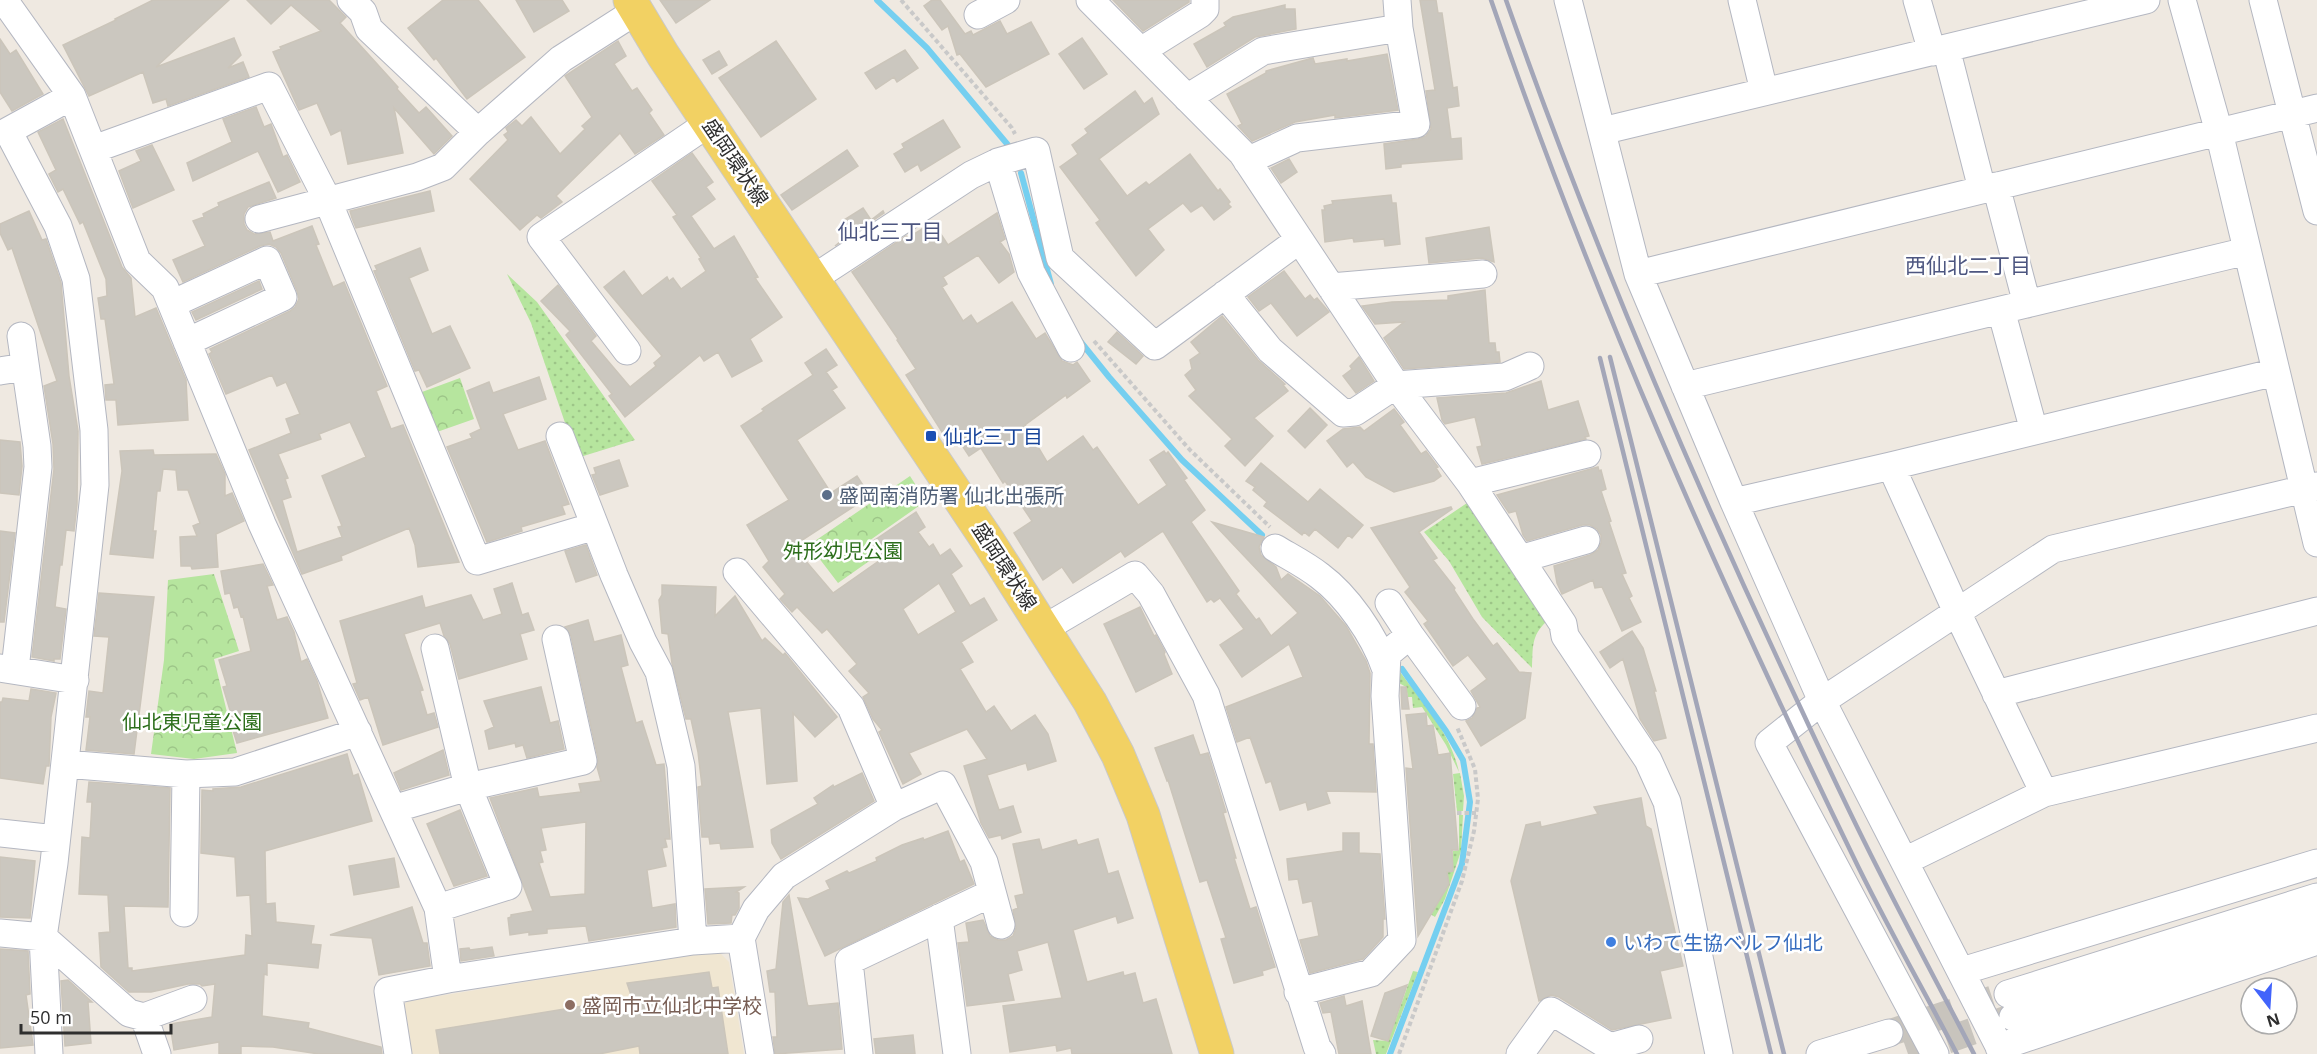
<svg xmlns="http://www.w3.org/2000/svg" width="2317" height="1054" font-family="'Open Sans','Noto Sans JP',sans-serif">
<style>
.education{fill:#f0e6d1}
.grass{fill:url(#grass-dots)}
.park{fill:url(#park-crowns)}
.lines{fill:none;stroke-linecap:round;stroke-linejoin:round}
.stream{stroke:#75cff0;stroke-width:6}
.building{fill:#cbc7bf;stroke:#cbc5ba;stroke-width:1.5;fill-rule:evenodd}
.minor-tunnel{stroke:#c8c4bd;stroke-width:27;stroke-dasharray:27 14;stroke-linecap:butt}
.minor-casing{stroke:#b4b7c1;stroke-width:29}
.major-casing{stroke:#c9c9c9;stroke-width:35}
.path{stroke:#c9c9c9;stroke-width:4;stroke-dasharray:4.5 3;stroke-linecap:butt}
.minor{stroke:#fff;stroke-width:27}
.major{stroke:#f2d163;stroke-width:33}
.rail{stroke:#a3a6b8;stroke-width:4.5}
.transit-dot{fill:#1a4fb4;stroke:#fff;stroke-width:2}
.service-dot{fill:#5c6f8a;stroke:#fff;stroke-width:2}
.shop-dot{fill:#3f7fe0;stroke:#fff;stroke-width:2}
.education-dot{fill:#8d6e63;stroke:#fff;stroke-width:2}
.labels{text-anchor:middle;dominant-baseline:central;stroke-width:5;stroke-linejoin:round;paint-order:stroke}
.street-label{font-size:20px;fill:#2e2e2e;stroke:#fff}
.transit-label{font-size:20px;fill:#164399;stroke:#fff;text-anchor:start}
.service-label{font-size:20px;fill:#4e5e75;stroke:#fff;text-anchor:start}
.park-label{font-size:20px;fill:#2c6e1b;stroke:#fff}
.shop-label{font-size:20px;fill:#366cbe;stroke:#fff;text-anchor:start}
.education-label{font-size:20px;fill:#785e54;stroke:#fff;text-anchor:start}
.neighbourhood-label{font-size:21px;fill:#4d5680;stroke:#fff}
</style>
<defs>
<pattern id="grass-dots" width="8" height="8" patternUnits="userSpaceOnUse" patternTransform="scale(1.5)"><rect width="8" height="8" fill="#b6e59e"/><path d="M2 2h.1M6 6h.1" fill="none" stroke="#9dc588" stroke-width="1.8" stroke-linecap="round"/></pattern>
<pattern id="park-crowns" width="20" height="18" patternUnits="userSpaceOnUse" patternTransform="scale(1.5)"><rect width="20" height="18" fill="#b6e59e"/><path d="M2 6a3 3 0 1 1 6 0M12 15a3 3 0 1 1 6 0" fill="none" stroke="#9dc588"/></pattern>
</defs>
<rect width="100%" height="100%" fill="#efe9e1"/>
<!-- education -->
<path class="education" d="M718,951l11,11 15,92h-338l-8,-44 10,-9z"/>
<!-- grass -->
<path class="grass" d="M507,274l30,28 98,138 -58,18 -46,-135z
M1467,503l69,100 10,19c-15,14 -13,26 -14,46l-50,-51 -33,-56 -25,-29z
M1395,665c24,34 55,65 64,107l-13,-27 -24,-38 -9,1 -1,-11h-4l-2,-10 -14,-8z
M1460,773l4,23 -1,15h-6l-4,-37z
M1459,815h4l-2,36 -16,48 -10,18 -5,-3 19,-30 -2,-12 6,-1v-20l6,-1z
M1413,971l5,1 -32,82h-10l-3,-14 15,1z"/>
<!-- park -->
<path class="park" d="M460,378l14,41 -37,13 -15,-40z
M910,476l16,25 -60,42 9,14 -37,26 -29,-38z
M214,574l25,77 -25,8 23,94 -43,6 -43,-5 13,-94 4,-80z"/>
<g class="lines">
<!-- stream -->
<path class="stream" d="M877,0l50,48 81,97
M1021,173l30,111
M1080,341l29,36 73,83 80,75
M1390,1054l72,-190 8,-62 -7,-42 -17,-29 -44,-62"/>
</g>
<!-- building -->
<path class="building" d="M153,0h76l-73,67 78,-29 7,17 -13,13 15,-6 6,15 -81,29 -2,-7 -13,4 -10,-31 -54,24 -26,-51 53,-25 -1,-1z
M247,0h82l17,17 -6,6 58,64 -1,2 22,24 7,-6 26,29 -18,18 -40,-46 9,45 -55,11 -7,-34 -10,5 -14,-32 -18,7 -26,-58 8,-3 -1,-2 41,-16 -30,-26 -20,19z
M443,0h35l47,57 -58,42 -31,-41 -2,2 -26,-32z
M516,0h46l7,11 -35,21z
M660,0h50l-34,23z
M932,0h8l25,34 6,-3 2,4 27,-14 7,13 24,-12 18,32 -63,33 -26,-33 -3,1 -9,-29 -6,4 -18,-24z
M1113,0h76v2l-46,29z
M1420,0h16l2,13h4l11,75 4,-1 2,19 -12,2 4,31 10,-1 1,21 -61,5v3l-15,2 -2,-25 34,-5 8,-3 5,-7 -5,-38 9,-1z
M1285,5v4h10l1,20 -41,8 -48,30 -13,-23 32,-18 -2,-3 9,-6z
M1082,38l25,36 -23,15 -25,-35z
M0,39l10,15 6,-4 27,44 -31,17 -12,-19z
M618,41l8,15 -12,8 18,27 5,-3 15,22 -3,3 15,22 -29,19 -15,-21 -64,63 6,6 -21,16 -4,-3 -17,15 -50,-51 38,-39 -4,-5 4,-3 -2,-4 10,-8 6,6 9,-9 29,37 25,-25 -3,-3 10,-9 -27,-41z
M776,41l40,58 -55,38 -42,-59z
M905,50l13,18 -21,14 -3,-5 -18,12 -11,-16z
M719,51l8,14 -15,9 -9,-14z
M1387,54l11,56 -63,8v-3l-40,7 -43,19 -14,-15 4,-2 -15,-30 39,-21v-2l47,-13 2,6 32,-5v2z
M1135,91l9,13 8,-6 7,16 -60,45 28,37 19,-14 3,3 41,-31 28,37 2,-2 10,13 -2,2 3,3 -17,13 -12,-15 -11,7 -8,-9 -35,26 16,21 -28,26 -40,-53 4,-3 -40,-53 18,-13 -6,-9 16,-12 -3,-4z
M256,107l8,20 7,-3 12,33 4,-2 13,27 -22,10 -20,-41 -65,30 -6,-18 45,-21 -9,-23z
M63,119l59,148 9,11 4,39 21,-9 30,72 2,40 -70,5 -2,-25h-10l-1,-15 9,-1 -9,-65h-4l-3,-21 9,-2 -1,-17 -23,-57 -3,2 -17,-35 -5,3 -9,-18 7,-4 -18,-38z
M943,120l17,27 -39,24 -3,-7 -13,8 -11,-18 10,-6 -2,-4z
M152,145l22,45 -41,18 -14,-37 22,-10 -5,-10z
M847,150l11,16 -66,44 -11,-15z
M692,153l21,29 -7,5 9,12 -24,17 23,33 20,-13 24,41 -3,1 27,39 -32,22 12,22 -30,16 -14,-25 -14,9 -4,-6 -75,62 -16,-21 3,-2 -46,-59 4,-4 -29,-30 17,-16 38,51 -5,5 39,46 26,-21 -2,-3 8,-7 -58,-69 20,-16 18,25 25,-19 2,4 4,-3 8,11 25,-18 -7,-12 2,-1 -28,-41 4,-2 -25,-34z
M1289,159l8,13 -16,11 -10,-15z
M269,182l7,16 -28,9 -4,7v10l3,6 7,4 16,-2 3,9 39,-15 7,18 -3,1 17,42 11,-5 43,104 -11,5 15,38 12,-4 56,137 -41,5 -3,-22 -6,-17 -68,28 1,4 -40,14 -53,-124 42,-17 -5,-14 14,-5 -14,-32 -9,4 -5,-11 -46,19 -17,-40 3,-2 -2,-3 80,-38 5,-4 4,-8 -2,-8 -16,-38 -5,-6 -7,-3 -9,2 -77,36 -10,-22 32,-14 -12,-25 11,-4 -1,-3 16,-8 -1,-3zM350,422l16,35 -44,19 20,50 -4,1 4,10 -45,15 -15,-52 9,-3 -6,-18 3,-1 -10,-24 43,-15 -2,-5z
M430,191l4,20 -78,17 -4,-10 -2,-7z
M1391,195l1,8h4l4,41 -15,2 -1,-7 -30,3 -1,-4 -28,4 -3,-32h3l-1,-4 9,-2 -1,-3z
M863,208l8,12 12,-9 1,2 -49,33 17,-14 -8,-12z
M29,211l13,29 4,-1 15,44 8,93 9,55 -1,73 -3,27 -8,-1 -4,35h-2l-5,42 11,2 -6,50h-6v2l-22,-4 22,-188 -1,-25 -9,-58 13,-5 -45,-133 -4,2 -8,-17v-9z
M997,213l8,26 -5,3 9,12 5,18 -15,11 -21,-28 -35,22 4,7 -5,3 21,34 8,-6 6,9 35,-22 24,37 9,-6 17,28 11,4 4,-3 13,19 -23,17 -1,-3 -41,30 22,37 36,-26 10,14 4,-3 41,58 29,-20 -17,-25 14,-9 2,3 2,-2 19,26 -3,2 21,30 -14,12 48,69 -3,3 20,26 3,-2 12,18 27,-23 -86,-91 52,15 -5,10 2,8 15,12 5,13 7,-6 32,22 26,30 20,35 4,12 -1,71h4l3,48 -50,-1 4,12 -22,7 -2,-8 -26,8 -9,-29 -5,2 -16,-46 -13,5 -11,-35 77,-30 -14,-33 -47,33 -22,-32 24,-16 -24,-31 -6,4 -3,-3 -4,3 -44,-71 -38,26 -4,-6 -48,32 -11,-16 -19,13 -29,-47 18,-12 -27,-40 -2,2 -22,-35 -12,8 -19,-29 -8,5 -36,-57 10,-6 -19,-29 1,-1 -46,-67 54,-36 2,2 25,-16 15,23z
M1489,227l5,35 -12,-4 -53,5 -3,-25z
M420,248l8,22 -19,8 23,56 18,-8 20,42 -43,19 -8,-17 -4,1 -41,-100 3,-1 -2,-4z
M1284,271l21,28 5,-4 4,5 3,-2 12,14 -32,24 -26,-33 -12,8 -11,-14z
M259,281l3,8 -66,31 -4,-8z
M1485,290l4,53h6l1,9h3l1,10 -96,7 -20,-31 20,-16 -29,2 -13,-18 30,-4 56,-2v-4z
M1222,316l36,44 27,24 -2,1 5,6 -34,27 19,18 -28,30 -20,-20 7,-7 -43,-43 7,-6 -11,-15 7,-6 -2,-9 10,-7 -9,-11z
M1117,332l26,24 -7,8 -28,-22z
M826,349l11,16 -11,7 11,15 -5,3 13,18 -48,32 34,53 26,-17 13,20 -77,50 40,47 50,-35 -11,-16 44,-30 9,15 -7,5 11,15 4,-3 7,12 10,-7 12,17 -11,8 19,32 14,-8 13,22 -36,22 12,20 -13,7 26,43 8,-6 17,25 24,-16 13,19 8,27 -28,9 -2,-7 -39,12 12,35 14,-4 8,26 -19,7 -1,-4 -12,3 -8,-15 -17,-57 23,-7 -20,-30 -58,24 12,21 -18,10 -24,-52 3,-2 -9,-11 -10,-22 6,-4 -20,-22 8,-7 -30,-35 -5,4 -25,-26 -5,5 -12,-13 5,-5 -22,-27 6,-6 -22,-36 42,-25 -48,-74 23,-15 -2,-2 51,-34 -8,-12zM939,583l17,29 -38,23 -15,-26z
M1359,357l15,24 -18,12 -13,-17 9,-7 -2,-3z
M539,377l7,22 -43,15 15,36 27,-9 24,63 -7,2 3,8 -44,13 1,4 -35,11 -40,-95 25,-9 -2,-4 11,-5 -14,-38 22,-9 4,11z
M1541,381l7,29 30,-9 11,35 -4,1 1,2 -104,25 -5,-17 5,-1 -7,-29 -30,7 -3,-4 -5,-22 69,-5z
M1310,408l17,17 -22,23 -17,-17z
M1394,409l10,13 -4,3 21,29 5,-3 12,16 -2,1 5,8 -7,5 -40,11 -28,-15 -13,-15 -6,5 -20,-26 16,-12 17,-2 4,4z
M0,440l20,2 2,24 -3,29 -19,-2z
M153,450l1,5 62,-1 9,20v22l7,-3 12,28 -28,13 2,33 -26,2 -1,-3h-10l-1,-29 17,-1 -4,-10 7,-3 -12,-33h-10l-2,-20 -13,-1 -3,22h-3l-4,40h3l-3,27 -43,-4 12,-83 -2,-20z
M619,460l9,26 -28,9 -8,-20 4,-1 -2,-6z
M1261,463l47,39 12,-13 43,36 -11,13 -4,-3 -10,13 -23,-19 -6,7 -5,-4 -2,3 -38,-29 3,-4 -14,-12 2,-3 -9,-6z
M1598,467l1,4 2,-1 5,19 -5,2 10,30 -2,1 17,51 -4,1 10,22 -3,2 12,24 -19,9 -20,-44 -7,1 -2,-8 -31,14 -5,-11 -3,-17 36,-11 8,-5 3,-7v-8l-4,-6 -7,-4h-8l-55,16 -4,-6 -7,-24 -7,2 -12,-18z
M1451,507l1,2 -33,23 18,26 -4,2 22,28 -1,2 19,29 20,27 4,-3 22,29 12,1 -6,45 -44,28 -15,-25 6,-3 5,-10 3,-1 -9,-16 16,-12 -19,-24 -15,11 -29,-42 4,-3 -23,-29 5,-5 -39,-59z
M0,531l15,2 -11,89h-4z
M586,545l11,30 -21,7 -11,-31z
M263,564l10,21 -6,1 10,34 10,-3 7,15 7,30 6,-3 10,22 11,37 -91,25 -8,-25 3,-1 -9,-30 4,-1 -8,-26 32,-9 -8,-35 -2,1 -3,-10 -4,1 -4,-15 -5,1 -4,-23z
M512,583l10,32 6,-2 6,17 -14,4 7,25 -68,20 -9,-35 -6,-8 -4,-13 -36,11 19,56 -3,1 7,24 7,-2 4,14 -55,18 -15,-48 -8,3 -7,-16 4,-1 -17,-62 82,-25 3,12 46,-13 12,25 19,-6 -8,-25z
M662,585l54,2 -1,29 20,-20 27,45 3,-3 18,17 2,-2 52,64 -22,20 -22,-24 4,68 -30,3 -6,-76 -33,4 25,135 -32,2 -1,-6 -10,1 -1,-7h-7l-4,-50 4,-1 -4,-34 -7,-33h-5l-14,-56 -4,-29 -6,-1 -3,-33 3,-5z
M99,593l55,4 -20,157 -48,-4 4,-33h-4l3,-26 14,2 6,-56 -15,-1z
M1140,607l14,29 2,-1 9,17 -1,2 8,20 -36,18 -32,-68z
M588,620l6,22 27,-7 7,30 -7,2 15,56 6,-2 14,44 8,-1 6,75h-5l2,8 -5,1 4,18 -19,4 5,38 23,-4 1,23 -87,14 -3,-15 -39,3v4l-18,2v-3l-19,3 -2,-17 3,-1v-2l22,-4 -43,-113 47,-10 2,9 42,-5 -2,-8 22,-3 -4,-14 1,-9 -27,-122 -6,-9zM586,822l-1,72 -35,3 -11,-34 4,-1 -3,-11 6,-1 -5,-22z
M1632,631l11,17 13,43h-2l12,47 -12,3 -14,-22 -17,-60 -13,9 -10,-16z
M541,687l9,36 8,-2 6,28 -37,9 -4,-13 -7,2 -1,-4 -26,6 -4,-18 9,-4 -10,-26z
M1401,687h5l3,22h-7z
M31,689l25,4 -5,24 -2,49h-3l-3,18 -43,-6v-76h2l1,-4 26,3z
M1426,713l1,13 6,-1 5,30 12,-2 8,97h-6l1,21 -6,1 2,12 -31,52 -12,-168 7,1 -7,-54z
M1193,735l7,20 8,-2 18,59 -3,1 13,45h-2l16,51 6,-2 19,60 -13,4 1,4 -29,8 -13,-44 5,-1 -19,-58 -7,2 -32,-102 -1,1 -12,-33z
M443,750l6,25 -48,15 -7,-17z
M347,754l6,22 5,-2 14,47 -107,30 1,53 9,-1 1,19 38,4 -3,18 10,1 -3,23 -51,-5v12l-3,-1 -2,42 47,7 -1,5 73,19 1,7h-63l-46,-7 -32,-1v8h-22v-12l-45,8 -4,-26 42,-7 3,-33 -13,2 -2,-2h-12l-37,8h-22l-28,-25 -2,-34 11,-1 -2,-37 -29,-1 3,-57 8,1 2,-36h-5l2,-20 81,6 -2,119 -44,-1 4,62h4v3l113,-16 1,-20 6,1 -2,-41 -13,1 -2,-39 -34,-4 1,-63 11,1v-2l28,-2z
M862,773l12,28 -93,58 -9,-16 -1,-13 47,-26 -4,-6 19,-13 1,2z
M1641,798l5,28 5,3 32,137 -23,5 11,47 -59,12 -53,-33 -8,-2 -12,6 -28,-120 15,-56 14,-3 1,5 57,-13 -4,-7z
M460,810l27,66 -33,10 -27,-62z
M948,831l12,31 4,-2 10,24 -149,72 -27,-58 10,1 22,-10 -4,-8 21,-10 2,2 28,-12 -1,-3 26,-13 21,-7 1,2z
M1343,833h16v20l21,1 5,65h-2v18l-20,22 -53,14 -10,-33 19,-4 -7,-35 -9,2 -5,-24 -9,1 -2,-21 56,-8z
M1039,839l3,11 34,-10 2,5 20,-6 10,35 10,-3 15,47 -15,5 -2,-7 -43,14 14,52 36,-10 1,4 11,-3 8,30 13,-4 16,55h-100l-1,-6 -14,3 -1,-6 -46,7 -7,-46 59,-8 -14,-56 -31,9 5,19 -14,4 6,26 -47,6 -9,-63 11,-1 -3,-19 17,-3 7,16 8,4h8l7,-4 3,-8 -3,-18 5,-2 -3,-12 9,-2 -11,-50z
M0,857l35,4 -5,57 -30,-1z
M394,858l5,29 -45,8 -5,-29z
M744,887l-8,5 3,1v15l-4,7h-3l-1,8 -23,1 -3,-35z
M789,895l18,108 1,3 30,-3 4,46 -67,5 -2,-17h4l-2,-45h-5l-3,-21 9,-2 7,-67z
M412,907l11,36h4l3,23 -51,9 -7,-37 -42,-3z
M492,947l2,9 -33,5 -1,-12 9,-1 1,2z
M0,949l28,2 2,43 -4,1 7,50 -33,3z
M709,972l3,16 6,-1 10,67h-88l-1,-8 -40,8h-159l-4,-24 196,-32 -5,-15z
M68,980l24,22h-4l3,41 -26,3 -4,-65z
M1407,985l-19,56 -17,-5 14,-43z
M1344,996l2,10 16,-5 9,53h-32l-8,-42 -8,1 -3,-10z
M913,1035l2,19h-39l-2,-15z"/>
<g class="lines">
<!-- minor-tunnel -->
<path class="minor-tunnel" d="M1889,1033l119,-39
M1908,1054l102,-36"/>
<!-- minor casing -->
<g class="minor-casing">
<path id="minor" d="M4,0l68,96 65,165 28,27 97,236 176,384 10,71
M351,0l12,12 6,17 109,103
M1090,0l152,153 154,232 74,98 93,141 2,12 83,124 19,42 52,252
M1568,0l70,274 96,228 88,199 181,353
M1742,0l22,91
M1917,0l15,52
M2182,0l37,132 98,411
M2263,0l54,211
M978,15l28,-15
M1946,48l36,141
M1141,51l59,-37 5,-5v-9
M1187,98l76,-47 136,-23
M1602,131l544,-131
M94,149l175,-63 58,113 150,362 118,-35
M1247,161l50,-23 119,-14 -17,-96 -2,-28
M998,162l33,110 40,76
M1996,186l31,118
M259,219l158,-42 26,-10 35,-35 83,-73 75,-48
M1638,274l679,-166
M814,278l157,-103 27,-13 38,-11 24,107 95,88 144,-106
M1331,287l152,-13
M1225,294l45,56 73,63 12,-1 41,-27 109,-8 25,-11
M172,304l95,-44 16,37 -96,45
M2001,310l33,121
M627,351l-86,-114 168,-114
M0,371l25,-4
M1685,386l562,-135
M560,436l54,139 29,67 16,30 22,94 12,175
M1891,466l66,146 87,181
M1470,483l117,-29
M1734,502l157,-36 385,-94
M1275,548c15,9 31,17 45,28 27,20 54,59 65,91
M1520,559l66,-19
M737,572l114,135 43,100 -110,69 -28,33 -15,29 19,116
M1389,603l21,32 52,71
M1045,628l90,-53 16,19 55,101 111,352 5,7
M435,648l33,139 40,99 -70,22
M0,668l75,12
M15,669l23,-202 -1,-21 -16,-110
M1996,694l321,-83
M65,764l121,10 49,-2 123,-40
M894,807l49,-22 41,77 17,63
M393,809l75,-22 115,-26 -27,-122
M0,833l56,6
M1905,861l139,-68 273,-65
M184,913l2,-139
M939,918l18,136
M0,933l43,4 86,76 15,4 49,-18
M1962,971l355,-108
M1298,992l73,-19 31,-33 -17,-244 2,-42 23,-19
M2008,994l309,-97
M144,1017l13,37
M2013,1017l304,-97
M1999,1047l318,-106
M49,1054l-6,-117 11,-74 41,-378 -1,-55 -18,-151 -18,-53 -50,-95 64,-35
M398,1054l-10,-63 60,-12 245,-38 48,-3
M859,1054l-10,-93 143,-68
M1520,1054l31,-43 59,36 29,-8
M1820,1054l69,-21
M1935,1054l-166,-311 53,-42 231,-152 264,-63"/>
</g>
<!-- major casing -->
<g class="major-casing">
<path id="major" d="M630,0l33,55 327,489 100,158 28,53 25,60 74,239"/>
</g>
<!-- path -->
<path class="path" d="M901,0l111,128 3,6
M1094,341l96,109 80,77
M1457,813h19
M1399,1054l63,-173 12,-50 4,-32 -3,-30 -18,-42"/>
<!-- minor -->
<use href="#minor" class="minor"/>
<!-- major -->
<use href="#major" class="major"/>
<!-- rail -->
<path class="rail" d="M1491,0c100,292 226,576 361,854 32,67 70,133 105,200
M1506,0c84,238 182,469 289,696 23,49 46,99 70,147 35,71 73,141 109,211
M1610,357l174,697
M1600,358l171,696"/>
</g>
<!-- markers -->
<rect class="transit-dot" x="925" y="430" width="12" height="12" rx="3"/>
<circle class="service-dot" cx="827" cy="495" r="6"/>
<circle class="shop-dot" cx="1611" cy="942" r="6"/>
<circle class="education-dot" cx="570" cy="1005" r="6"/>
<g class="labels">
<!-- street labels -->
<g class="street-label">
<text transform="translate(736 162) rotate(56)">盛岡環状線</text>
<text transform="translate(1005 566) rotate(57)">盛岡環状線</text>
</g>
<!-- transit labels -->
<g class="transit-label">
<text x="943" y="436">仙北三丁目</text>
</g>
<!-- service labels -->
<g class="service-label">
<text x="839" y="495">盛岡南消防署 仙北出張所</text>
</g>
<!-- park labels -->
<g class="park-label">
<text x="843" y="550">舛形幼児公園</text>
<text x="192" y="721">仙北東児童公園</text>
</g>
<!-- shop labels -->
<g class="shop-label">
<text x="1623" y="942">いわて生協ベルフ仙北</text>
</g>
<!-- education labels -->
<g class="education-label">
<text x="582" y="1005">盛岡市立仙北中学校</text>
</g>
<!-- neighbourhood labels -->
<g class="neighbourhood-label">
<text x="890" y="231">仙北三丁目</text>
<text x="1968" y="265">西仙北二丁目</text>
</g>
</g>
<!-- north arrow -->
<g transform="translate(2269 1006) rotate(163)"><circle r="28" fill="#ffffff" stroke="#ababab" stroke-width="1.5"/>
<path d="M0-4.5L10 22L0 15L-10 22Z" fill="#4264fb"/>
<text y="-9" font-size="16" font-weight="bold" text-anchor="middle" fill="#2e2e2e">N</text>
</g>
<!-- scale -->
<path d="M21 1024v9h150v-9" fill="none" stroke="#2e2e2e" stroke-width="3"/>
<text x="30" y="1024" font-size="18" fill="#2e2e2e" stroke="#ffffff" stroke-width="4.5" paint-order="stroke">50 m</text>
</svg>
